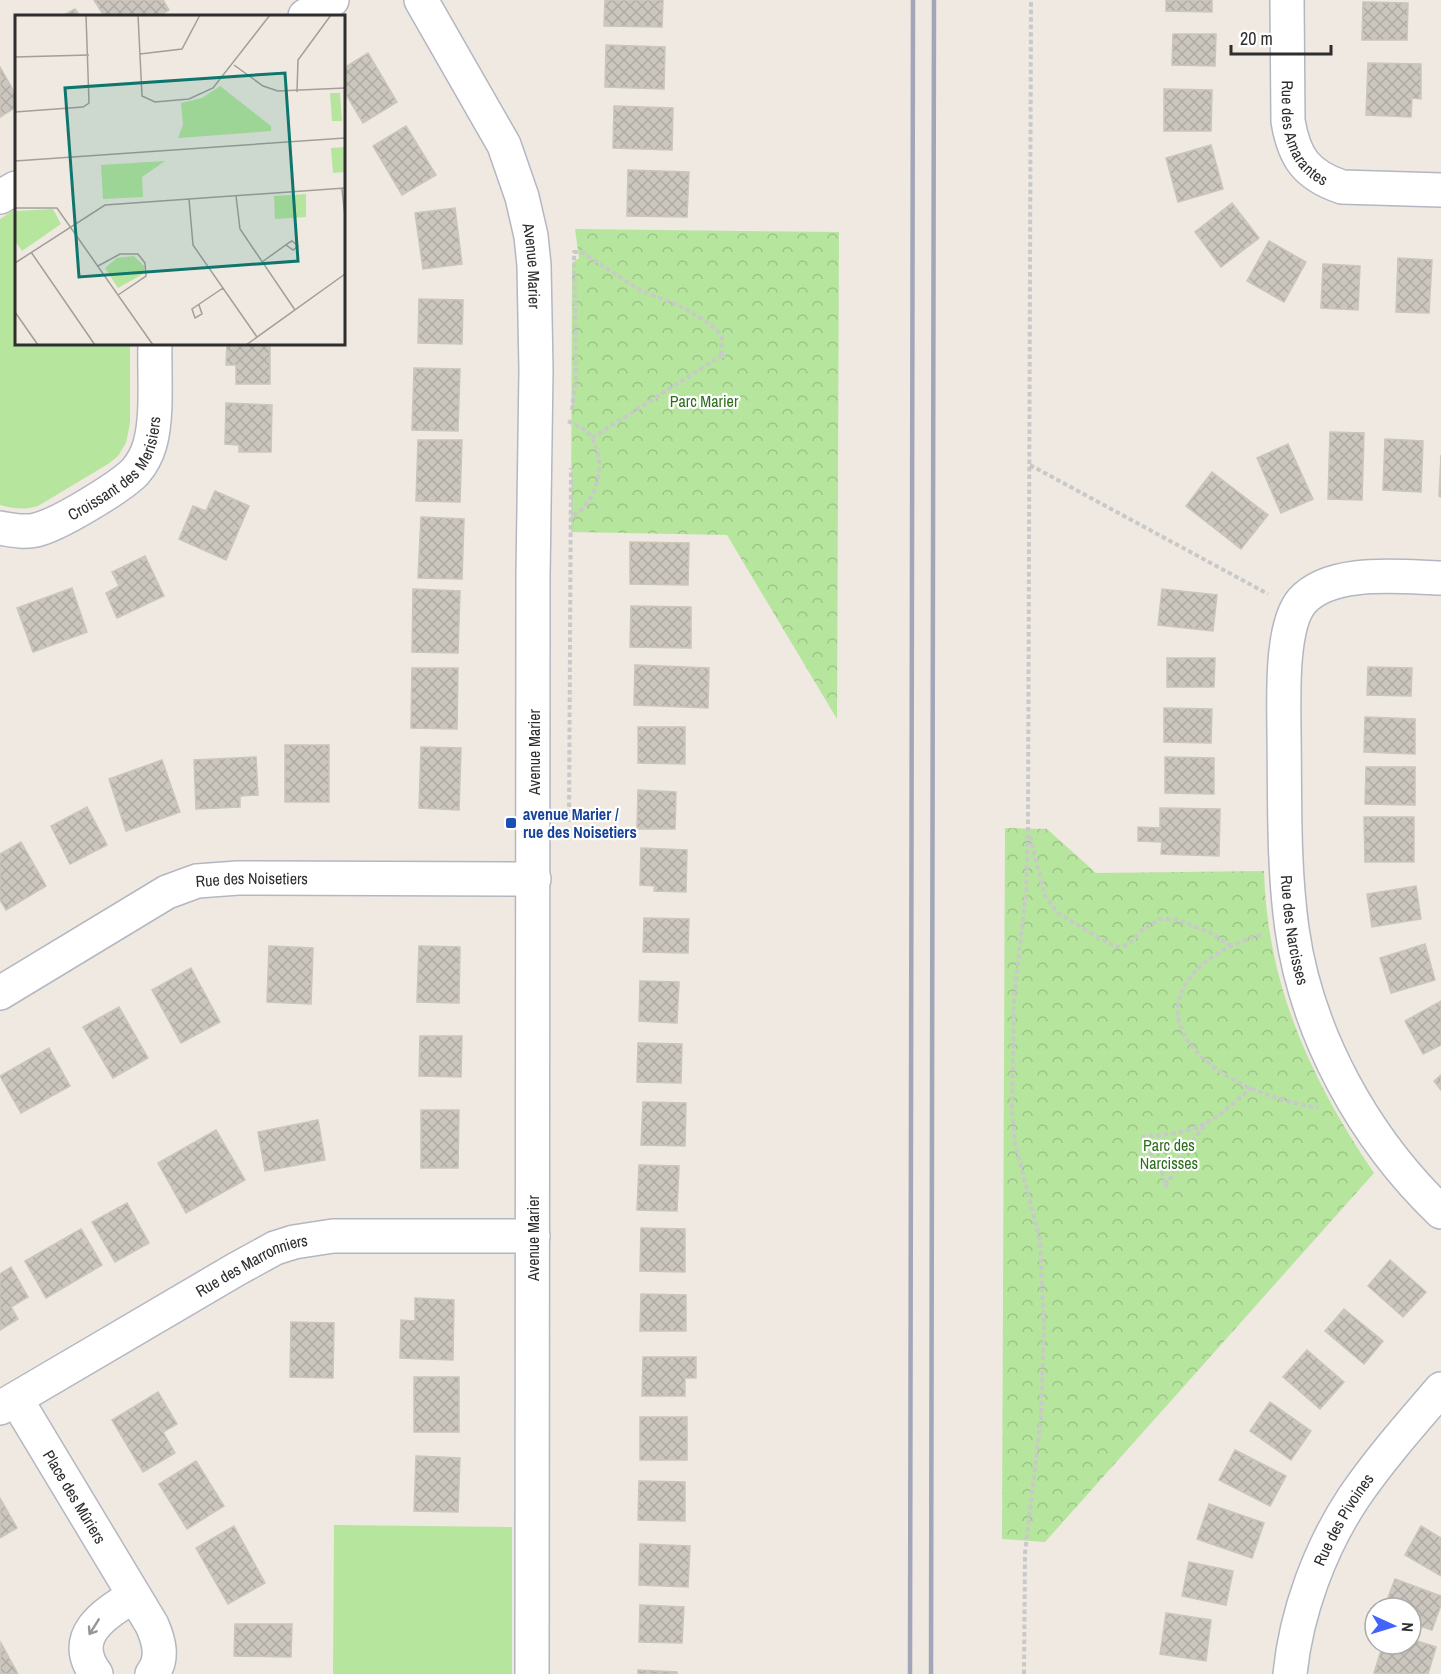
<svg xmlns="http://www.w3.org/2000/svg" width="1441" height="1674" font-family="'Archivo Narrow',sans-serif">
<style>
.grass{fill:#b6e59e}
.park{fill:url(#park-crowns)}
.building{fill:url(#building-cross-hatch);stroke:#cbc5ba;stroke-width:1.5}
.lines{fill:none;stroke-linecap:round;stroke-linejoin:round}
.street-casing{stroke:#b4b7c1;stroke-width:36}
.secondary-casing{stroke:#b4b7c1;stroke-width:36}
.path{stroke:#c9c9c9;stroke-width:4;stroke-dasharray:4.5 3;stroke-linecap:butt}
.street{stroke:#fff;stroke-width:33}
.secondary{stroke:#fff;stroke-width:33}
.rail{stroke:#a3a6b8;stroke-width:4.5}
.oneway{stroke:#969696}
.transit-dot{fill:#1a4fb4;stroke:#fff;stroke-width:2}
.labels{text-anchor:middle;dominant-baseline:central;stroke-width:4.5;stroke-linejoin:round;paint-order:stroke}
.street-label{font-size:16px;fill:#2e2e2e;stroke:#fff}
.park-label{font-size:16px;fill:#2c6e1b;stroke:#fff}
.transit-label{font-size:16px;font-weight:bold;fill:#164399;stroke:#fff;text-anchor:start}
.inset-road{fill:none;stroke:#a29e99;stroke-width:1.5}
.view{fill:#0f766e;fill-opacity:0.15;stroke:#0f766e;stroke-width:3}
.inset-edge{fill:none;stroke:#2e2e2e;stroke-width:3}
</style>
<defs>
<pattern id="park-crowns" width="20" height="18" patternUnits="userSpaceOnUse" patternTransform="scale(1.5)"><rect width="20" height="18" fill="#b6e59e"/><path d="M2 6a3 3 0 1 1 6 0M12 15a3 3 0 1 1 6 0" fill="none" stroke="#9dc588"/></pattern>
<pattern id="building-cross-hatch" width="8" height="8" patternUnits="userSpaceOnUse" patternTransform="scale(1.5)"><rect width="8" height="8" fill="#cbc7bf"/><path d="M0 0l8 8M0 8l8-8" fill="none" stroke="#afaba4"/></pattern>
</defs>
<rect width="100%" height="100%" fill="#efe9e1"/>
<!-- grass -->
<path class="grass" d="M16,209v135h114v79l-4,20 -8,13 -10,8 -70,42c-14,4 -24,3 -38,-1v-286z
M334,1525l178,2v147h-179z"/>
<!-- park -->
<path class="park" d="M575,229l264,3 -2,487 -110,-184 -156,-3 1,-269 7,-5z
M1005,828l42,1 49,44 168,-2c3,114 47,209 110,302l-329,369 -43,-3z"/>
<!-- building -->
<path class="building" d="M94,0h69l6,10 -11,6h-54z
M605,0h58l-1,27 -58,-1z
M1166,0h46v12l-46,-1z
M1363,2l45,1 -1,37h-45z
M75,9l5,7h-18z
M1173,34h43l-1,32 -43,-1z
M606,45l59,2 -1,42 -59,-2z
M368,53l29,49 -34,21 -19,-32v-23z
M1368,63l53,1v35l-9,-1 -1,19 -45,-2z
M0,67l16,28v12l-16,10z
M1164,89l48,1 -1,41h-47z
M614,106l59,2 -1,42 -59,-2z
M406,126l30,49 -34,20 -29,-49z
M1211,145l12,44 -45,13 -12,-44z
M628,170l61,2 -2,45 -60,-1z
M1232,203l27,35 -38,29 -26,-35z
M455,208l7,56 -39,5 -8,-56z
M1269,241l37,21 -22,40 -37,-21z
M1398,258l34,2 -3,53 -33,-1z
M1323,264l37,2 -2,44 -37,-2z
M419,299l44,1 -1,44 -44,-1z
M227,344h43v40h-34v-19h-10z
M414,368l46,1 -2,62 -46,-1z
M226,403l46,2 -1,47h-32v-7l-14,-1z
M1330,432l34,1 -2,67 -34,-1z
M1385,439l38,2 -2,51 -38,-2z
M418,440h44l-2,62 -44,-1z
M1288,444l25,55 -32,14 -24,-55z
M1441,455v42l-2,-1z
M1212,472l56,43 -27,34 -55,-43z
M215,491l34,15 -23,54 -47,-21 14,-33 13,5z
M421,517l43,2 -2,60 -44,-1z
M630,542l59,1 -1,42 -58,-1z
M145,556l19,40 -47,22 -11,-25 13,-7 -7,-14z
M72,588l15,44 -54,20 -16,-44z
M413,589l47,2 -2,62 -46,-1z
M1162,589l55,6 -4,36 -55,-6z
M631,606l60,1v41l-61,-1z
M1167,658h48l-1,29h-47z
M635,665l74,3 -1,40 -74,-3z
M1368,667l44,1 -1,28 -44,-1z
M412,668h46l-1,61 -46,-1z
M1164,708l48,1 -1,34 -47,-1z
M1365,717l50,2v35l-51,-2z
M638,727h47v37l-47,-1z
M285,745h44v57h-44z
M421,747l40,1 -2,62 -40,-2z
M256,757l2,38 -18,1v11l-44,2 -2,-49z
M1165,757l49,1v36l-49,-1z
M162,760l18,52 -54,19 -17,-52z
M1366,767h49v38l-50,-1z
M638,790l38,2 -1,37h-38z
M87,807l20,38 -37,19 -19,-38z
M1160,808l60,1 -1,47 -58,-2 1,-12 -24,-1v-14l22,1z
M1364,817h50v45h-49z
M21,842l25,44 -40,24 -6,-10v-46z
M641,848l46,2 -1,42 -32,-1 1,-5 -15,-1z
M1416,886l5,33 -49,8 -5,-33z
M644,918l45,1 -1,34 -45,-1z
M1425,944l10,36 -44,13 -11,-35z
M269,946l44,2 -2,56 -44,-2z
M419,946l41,1 -1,56 -42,-1z
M191,968l29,54 -39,21 -29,-53z
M640,981l39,1 -2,41 -38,-2z
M1441,1001v44l-18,9 -18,-33z
M119,1007l29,51 -35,20 -30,-51z
M420,1036h42l-1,41 -42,-1z
M638,1043l44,1 -1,39 -44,-1z
M49,1048l21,38 -49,27 -21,-37z
M1441,1075v15l-7,-9z
M643,1102l43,1 -1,43 -44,-1z
M421,1110h38l-1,58h-37z
M318,1120l7,40 -60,11 -7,-39z
M216,1130l29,50 -59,33 -28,-50z
M639,1165l40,1 -2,45 -40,-1z
M127,1203l22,40 -34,19 -23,-40z
M641,1228l44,1v43l-45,-1z
M81,1229l21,36 -56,33 -21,-37z
M1390,1260l36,32 -23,25 -35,-31z
M11,1267l17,30 -17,10 7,12 -18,11v-56z
M641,1294l45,1v36h-46z
M415,1298l39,2 -1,60 -53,-2 1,-38 14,1z
M1344,1309l39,32 -19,23 -39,-33z
M291,1322l43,1 -1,55 -43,-1z
M1307,1350l37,32 -24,27 -37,-32z
M643,1357h53v21h-11v18h-43z
M414,1377h45v55h-45z
M158,1392l19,32 -14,8 12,21 -32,19 -31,-52z
M1270,1402l41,29 -20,29 -41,-29z
M640,1417h47v43h-47z
M1235,1450l51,26 -16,30 -51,-26z
M416,1456l44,2 -2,54 -44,-1z
M196,1461l28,45 -37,23 -28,-45z
M639,1481l46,1v39l-47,-1z
M0,1498l17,30 -17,10z
M1209,1504l55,19 -12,35 -55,-19z
M234,1526l31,57 -37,21 -32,-56z
M1421,1526l20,12v38l-36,-21z
M640,1544l50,2 -2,41 -49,-2z
M1189,1562l44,9 -7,34 -44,-9z
M1395,1579l46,17v9l-9,25 -21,-7v-15h-27z
M640,1605l44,2 -2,36 -43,-1z
M1166,1613l45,7 -5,41 -46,-7z
M235,1624h57l-1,33 -57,-1z
M1411,1639l25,8 -8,27 -54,-1 9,-29h28z
M1,1643l17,31h-18z
M638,1670l39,2v2h-39z"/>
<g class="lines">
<!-- street casing -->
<g class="street-casing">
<g id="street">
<path id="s1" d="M1287,0l1,121c6,36 18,54 54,66l99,3"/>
<path d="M305,16l27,-16"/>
<path d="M0,197l16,-9"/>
<path id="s2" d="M0,528c12,2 24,5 36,2 22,-5 83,-42 99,-58 7,-8 12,-17 15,-28 8,-28 4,-71 5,-100"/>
<path id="s3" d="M1441,578c-40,-1 -110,-10 -139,23 -22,26 -18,100 -18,133 1,65 -1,130 8,195 15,106 72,209 149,283"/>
<path id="s4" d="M0,993l167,-101 30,-11 41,-3 296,1"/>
<path id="s5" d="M16,1399l136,226c7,16 12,34 0,49"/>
<path id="s6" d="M0,1408l235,-138 40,-22 19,-6 39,-6h200"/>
<path d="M96,1674c-28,-38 9,-61 38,-78"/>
<path id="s7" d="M1290,1674c6,-61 30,-126 64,-177 26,-38 57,-73 87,-108"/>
</g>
</g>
<!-- secondary casing -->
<g class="secondary-casing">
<g id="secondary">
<path id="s8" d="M421,0l83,145 18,52 9,39 3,29 2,105 -3,206 -1,1098"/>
</g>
</g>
<!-- path -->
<path class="path" d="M572,410l4,-33 -2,-125h7l59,38 42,17 22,13 13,10 5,8 -1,18h5
M568,421c8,4 18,8 23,16 17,26 6,68 -21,80
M592,438l129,-82
M1030,465l238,129
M569,822l2,-354
M1030,836l15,60 13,17 41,25 18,9 11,-2 13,-14 19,-12h15l34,13 22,14
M1261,935c-65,17 -120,73 -52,128 30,25 71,38 109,45
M1209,1120l-22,28 -21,38 -6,-20 -19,-29c18,-2 40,-3 56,-10 20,-8 38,-25 54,-39
M1146,1165l9,-7
M1024,1674l1,-121 16,-136 3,-90 -4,-87 -25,-97 -3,-32 2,-112 12,-107 2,-63 3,-829"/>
<!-- street -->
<use href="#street" class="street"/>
<!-- secondary -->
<use href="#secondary" class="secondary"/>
<!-- rail -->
<path class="rail" d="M910,1674l3,-1674
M931,1674l3,-1674"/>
</g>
<!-- one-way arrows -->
<defs><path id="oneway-shaft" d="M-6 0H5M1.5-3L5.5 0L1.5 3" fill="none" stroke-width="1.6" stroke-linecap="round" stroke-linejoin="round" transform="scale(1.5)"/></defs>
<use class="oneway" href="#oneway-shaft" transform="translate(94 1627) rotate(122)"/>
<!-- markers -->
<rect class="transit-dot" x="505" y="817" width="12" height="12" rx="3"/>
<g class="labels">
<!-- street labels -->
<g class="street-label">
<text stroke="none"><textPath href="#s1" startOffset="138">Rue des Amarantes</textPath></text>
<text stroke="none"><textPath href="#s8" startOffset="292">Avenue Marier</textPath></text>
<text stroke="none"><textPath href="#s2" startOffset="142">Croissant des Merisiers</textPath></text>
<text transform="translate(534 752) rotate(-90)">Avenue Marier</text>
<text stroke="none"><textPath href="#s4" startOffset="282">Rue des Noisetiers</textPath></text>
<text stroke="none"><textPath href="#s3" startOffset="478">Rue des Narcisses</textPath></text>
<text transform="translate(533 1238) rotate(-90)">Avenue Marier</text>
<text stroke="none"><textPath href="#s6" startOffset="290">Rue des Marronniers</textPath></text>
<text stroke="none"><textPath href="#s5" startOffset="114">Place des Mûriers</textPath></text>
<text stroke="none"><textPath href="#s7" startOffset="165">Rue des Pivoines</textPath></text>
</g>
<!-- park labels -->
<g class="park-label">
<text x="704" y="401">Parc Marier</text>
<text x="1169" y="1145">Parc des<tspan x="1169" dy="18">Narcisses</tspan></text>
</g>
<!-- transit labels -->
<g class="transit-label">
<text x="523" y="814">avenue Marier /<tspan x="523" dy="18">rue des Noisetiers</tspan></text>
</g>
</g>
<!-- overview -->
<g transform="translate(15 15)">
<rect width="330" height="330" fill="#efe9e1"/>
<path d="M315,78h10l2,28h-10zM291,179v23l-31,2 -1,-23zM119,241l11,11 -2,7 -25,14 -13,-20 12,-10z" fill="#b6e59e"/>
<path d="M205,71l51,40v5l-93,7 5,-13 -2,-22 21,-5zM330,132v25l-12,1 -2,-25zM150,146l-23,16 1,20 -40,2 -2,-34zM38,194l8,15 -39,27 -7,-10v-30z" fill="#b6e59e"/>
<path class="inset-road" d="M123,0l4,81 13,6 34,-3 24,-11 57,-73M125,39l42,-5 18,-34M0,42l74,-2M219,50l29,21 15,5 67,-3M282,77l1,-32 33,-45M0,97l68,-5 6,-4 -3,-88M0,146l330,-23M327,174l3,28M221,181l4,33 55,81M174,184l4,46 64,92M0,193h42l96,137M16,237l64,93M247,247l28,-20 2,-1 6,5 -5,4 -7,-5M0,248l90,-58 240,-17M83,251l22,-12h18l7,9 1,13 -28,19M184,290l3,9 -7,4 -3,-9 31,-21M0,297l23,33M231,330l99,-71"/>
<path class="view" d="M270,58l13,188 -219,16 -14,-189z"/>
<rect width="330" height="330" class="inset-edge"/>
</g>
<!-- north arrow -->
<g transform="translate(1393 1626) rotate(94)"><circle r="28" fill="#ffffff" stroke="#ababab" stroke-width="1.5"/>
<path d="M0-4.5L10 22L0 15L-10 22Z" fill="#4264fb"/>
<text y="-9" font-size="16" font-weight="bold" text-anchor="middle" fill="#2e2e2e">N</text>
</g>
<!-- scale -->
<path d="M1231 45v9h100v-9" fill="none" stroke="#2e2e2e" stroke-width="3"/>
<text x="1240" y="45" font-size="18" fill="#2e2e2e" stroke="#ffffff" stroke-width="4.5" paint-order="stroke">20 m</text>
</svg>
